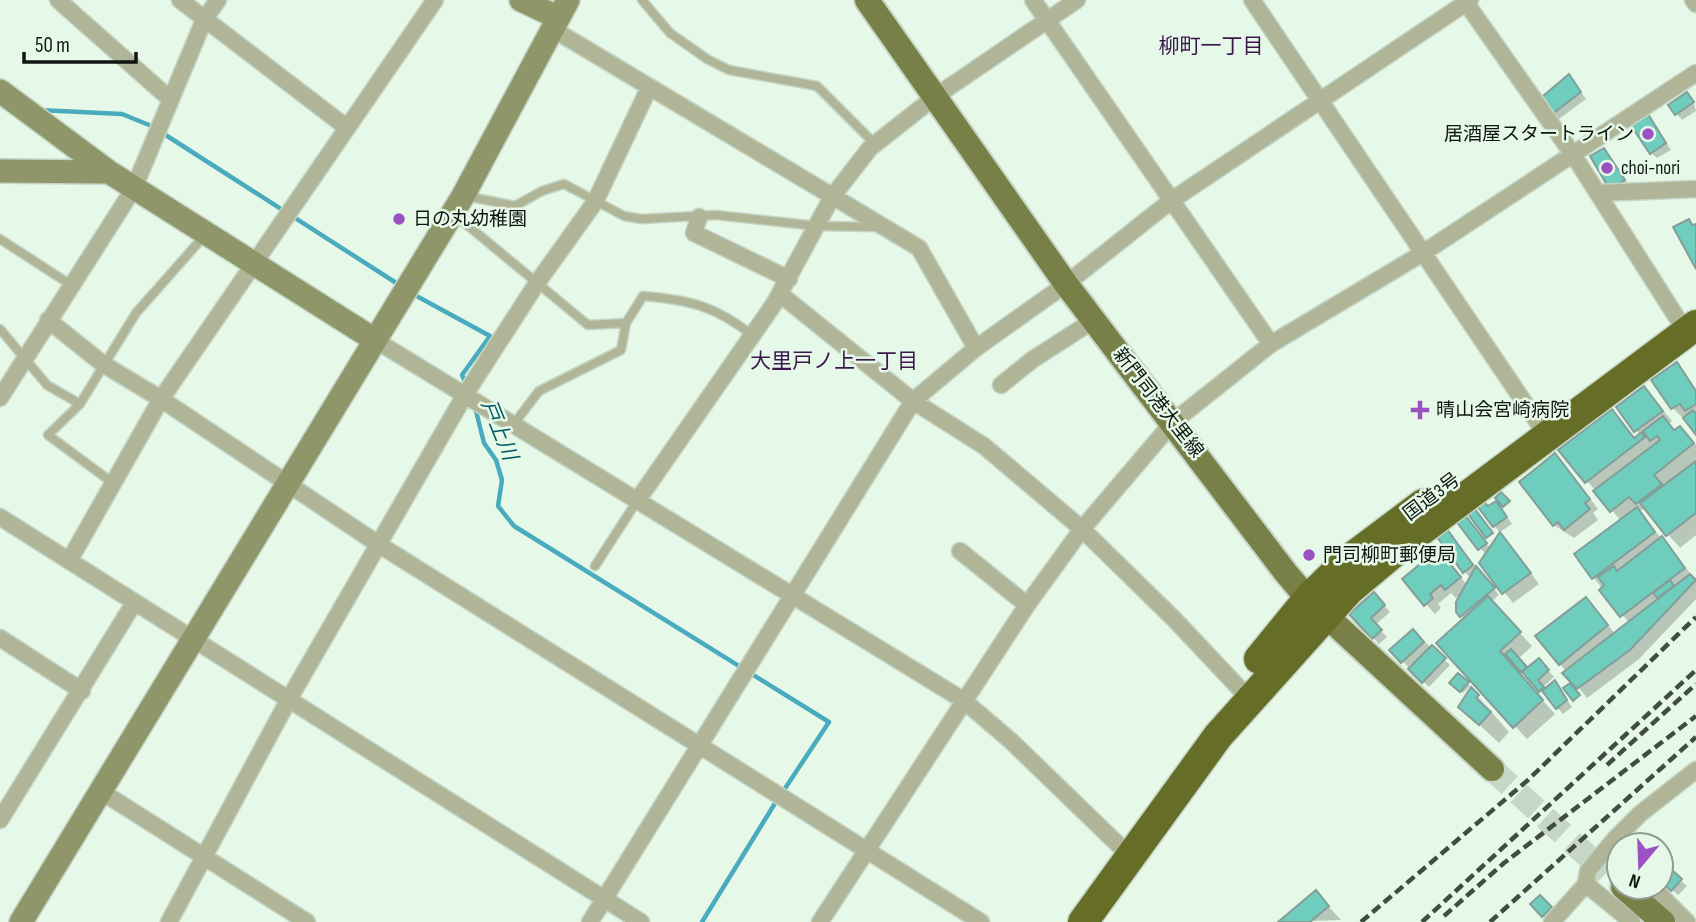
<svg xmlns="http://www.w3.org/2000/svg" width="1696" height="922" font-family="'Sofia Sans Condensed','Noto Sans JP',sans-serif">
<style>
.shadow{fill:#0003}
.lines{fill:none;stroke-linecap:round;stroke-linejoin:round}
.stream{stroke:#4aaabe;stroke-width:4.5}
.building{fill:#6ecdbc;stroke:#849e99;stroke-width:2}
.primary-tunnel{stroke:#c6d7c8;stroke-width:24;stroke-dasharray:24 12;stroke-linecap:butt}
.lane-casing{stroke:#c4d5c5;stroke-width:11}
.street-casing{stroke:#c4d5c5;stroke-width:19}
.secondary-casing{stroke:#c4d5c5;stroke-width:26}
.primary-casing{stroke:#c4d5c5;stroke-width:28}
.highway-casing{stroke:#c4d5c5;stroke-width:33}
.lane{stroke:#b0b597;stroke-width:8}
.street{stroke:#b0b597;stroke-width:16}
.secondary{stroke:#8f9669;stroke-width:23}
.primary{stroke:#788047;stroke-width:24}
.highway{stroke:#656d27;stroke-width:30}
.rail{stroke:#434c44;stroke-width:4.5;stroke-dasharray:10 5;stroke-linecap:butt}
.poi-dot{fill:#9c51c2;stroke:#e6f9e8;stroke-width:2.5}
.labels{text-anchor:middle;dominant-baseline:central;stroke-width:5;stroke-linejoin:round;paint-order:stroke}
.poi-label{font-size:19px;fill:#0f1510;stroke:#e6f9e8;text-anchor:start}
.street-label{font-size:19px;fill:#0f1510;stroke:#e6f9e8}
.neighbourhood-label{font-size:21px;fill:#3c174e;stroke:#e6f9e8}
.water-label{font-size:21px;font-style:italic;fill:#025968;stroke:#e6f9e8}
</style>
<rect width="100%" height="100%" fill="#e6f9e8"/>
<!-- shadow -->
<path class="shadow" d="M1569,76l17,23 -31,23 -6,-6z
M1693,100l3,11 -14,9 -12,-14z
M1648,116l23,34 -14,8 -6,-5z
M1610,157l20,30 -21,-3z
M1677,365l19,24v43l-23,-24 -19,-28z
M1644,388l28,33 -4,3 8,7 4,-3 16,17v90l-16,13 -29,-33 -8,-6 -4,3 57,68v19l-57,60 -52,39 -27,-34 35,-56 20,26 14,-11 -35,-45 27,-57 -60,-71 51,-38 23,27 5,-4 -22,-27z
M1564,465l34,44 -5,4 5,7 -24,18 -20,-13z
M1488,508l13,1 11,15 -12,8 -6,-6z
M1459,522l12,1 20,26 10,-15 38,50 -26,19 -32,-40 5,-8z
M1453,538l46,57 -8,7 41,44 -14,13 10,11 11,-9 15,16 -11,10 3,3 9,-7 17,24 -9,7 -48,-52 -4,3 44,49 -28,25 -12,-13 -50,-107 -8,-7 7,-20 -8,6 -5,-5 -13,11 3,4 -6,6 -31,-35 43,-19 20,25 4,-6 -7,-8z
M1374,595l16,17 -15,13 12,12 -8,7 -27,-30z
M1413,631l37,34 -21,22 -38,-37z
M1458,675l12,11 -7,7 -11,-10z
M1472,690l37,42 -10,11 -39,-36z
M1635,840l5,5h-10z
M1661,863l26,23 -9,9 -17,-15z
M1316,893l25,27 -60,2z
M1540,897l13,14 -7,7 -14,-14z"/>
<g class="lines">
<!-- stream -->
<path class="stream" d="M39,110l83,4 32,13
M161,132l240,154
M411,293l79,43 -28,39 5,11
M475,407l9,36 12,17 6,20 -4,26 16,20 315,196 -47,71
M702,922l75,-122"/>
</g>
<!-- building -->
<path class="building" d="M1569,74l12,18 -34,26 -11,-16z
M1687,92l7,10 -19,13 -7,-10z
M1648,114l18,29 -16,11 -20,-30z
M1604,148l21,32 -10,6 -8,-1 -17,-29z
M1689,219l3,6 4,-1v45l-23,-42z
M1677,362l19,29v13l-11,7 -5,-7 -9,5 -20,-29z
M1644,386l19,25 -29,21 -18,-25z
M1612,409l22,29 8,-6 3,5 -60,46 -27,-33z
M1693,410l3,4v21l-13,-17z
M1663,416l11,14 6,-4 14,17 -40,32 8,9 -26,20 -7,-7 -19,15 -17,-21 67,-51 -3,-4 -7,5 -7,-10z
M1555,453l35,46 -5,4 5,6 -26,21 -6,-8 -5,4 -34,-44z
M1696,461v52l-30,23 -26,-33z
M1501,492l9,9 -7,6 -8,-9z
M1496,501l11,16 -14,10 -15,-20 6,-5 4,4z
M1637,507l18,25 -63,47 -18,-25z
M1475,509l18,24 -7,5 -18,-24z
M1465,515l22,28 -9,7 -22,-29z
M1447,529l26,36 -10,8 -26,-36z
M1500,532l31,41 -29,21 -23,-31z
M1662,536l23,32 -65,49 -21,-27 5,-5 -6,-8 16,-11 3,5z
M1438,549l23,28 -16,13 -4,-5 -11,9 3,4 -9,8 -22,-27z
M1476,566l19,22 -35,29 -4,-5v-10z
M1690,574l6,6 -66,70 -53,39 -15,-16z
M1670,580l4,6 -17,12 -4,-5z
M1374,592l11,13 -14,13 11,12 -10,9 -23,-25z
M1488,596l33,36 -21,19 43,49 -30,28 -77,-85z
M1586,597l22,28 -49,40 -24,-29z
M1413,629l11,13 -23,21 -12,-13z
M1432,645l14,13 -24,25 -14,-14z
M1511,649l16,18 -6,5 -16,-18z
M1539,658l10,12 -11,10 6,7 -5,5 -17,-20z
M1458,673l11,9 -9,10 -11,-9z
M1555,680l12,20 -11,9 -14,-18z
M1570,683l10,12 -7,6 -10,-13z
M1471,687l8,8 -3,3 15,14 -12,13 -21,-18z
M1661,860l21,19 -11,12 -10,-9z
M1316,890l13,16 -19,16h-32z
M1540,895l12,12 -10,10 -12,-13z"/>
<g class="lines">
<!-- primary-tunnel -->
<path class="primary-tunnel" d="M1492,769l114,104"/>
<!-- lane casing -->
<g class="lane-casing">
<path id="lane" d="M642,0l28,33 37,26 22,11 88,16 58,58
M466,196l49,10 27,-15 22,-7 60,32 17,3 75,-4 101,11 62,1
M455,215l133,110 38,-2 17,-27c47,4 72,10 109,39
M0,239l71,46
M0,329l47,56 33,19
M513,425l26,-34 82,-41 5,-27
M113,483l-65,-48 32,-31 56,-91 69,-78
M595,566l42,-65"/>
</g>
<!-- street casing -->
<g class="street-casing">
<path id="street" d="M58,0l112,99
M180,0l166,127
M1033,0l238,344
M1252,0l295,436
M1464,0l110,156 112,176
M1693,0l3,4
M551,28l368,220 57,100
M1598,193l98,-4
M699,217l-5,16 95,46
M780,294l133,107 71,45 98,83 93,91 64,68
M48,320l55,44 58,35 217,145 603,378
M375,340l588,360 48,41 120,116
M1001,385l31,-25 62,-40
M0,398l134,-210 70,-168 14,-20
M637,501l137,-197 58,-107 38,-49 66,-52 141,-96
M0,517l641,405
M960,551l67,54
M69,561l92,-162 274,-399
M0,638l82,53
M102,792l205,130
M0,820l134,-217
M1619,854l-6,-13 28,-28 55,-43
M1586,884l46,38
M1652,887l35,35
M169,922l120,-223 177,-306 71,-110 58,-81 54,-114
M590,922l323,-521 63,-53 90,-64 106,-84 298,-200
M820,922l207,-317 55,-76 91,-107 98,-78 152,-91 273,-180
M1552,922l34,-38 2,-13 25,-30"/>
</g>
<!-- secondary casing -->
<g class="secondary-casing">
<path id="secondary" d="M521,0l36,17
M0,91l109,81 266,168
M0,171l109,1
M21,922l442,-726 105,-196"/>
</g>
<!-- primary casing -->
<g class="primary-casing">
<path id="primary" d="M867,0l199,284 220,289 22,26 184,170
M1623,887l40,35"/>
</g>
<!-- highway casing -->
<g class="highway-casing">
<path id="highway" d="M1259,659l49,-60 39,-38 76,-57
M1083,922l135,-186 131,-146 62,-52 285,-213"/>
</g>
<!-- lane -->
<use href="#lane" class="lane"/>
<!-- street -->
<use href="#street" class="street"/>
<!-- secondary -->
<use href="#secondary" class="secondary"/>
<!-- primary -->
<use href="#primary" class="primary"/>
<!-- highway -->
<use href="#highway" class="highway"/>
<!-- rail -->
<path class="rail" d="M1607,765l89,-81
M1444,916l60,-53 192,-147
M1361,922l167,-142 168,-163
M1422,922l274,-252
M1490,922l206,-185"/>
</g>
<!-- markers -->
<g class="poi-dot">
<circle cx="1648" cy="134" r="7"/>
<circle cx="1607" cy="168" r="7"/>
<circle cx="399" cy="219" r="7"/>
<path d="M1416.5 399.5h7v7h7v7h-7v7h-7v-7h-7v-7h7z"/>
<circle cx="1309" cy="555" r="7"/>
</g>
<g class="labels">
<!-- poi labels -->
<g class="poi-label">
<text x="1634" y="134" text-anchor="end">居酒屋スタートライン</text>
<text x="1621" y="168">choi-nori</text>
<text x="413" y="219">日の丸幼稚園</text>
<text x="1436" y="410">晴山会宮崎病院</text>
<text x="1323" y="555">門司柳町郵便局</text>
</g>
<!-- street labels -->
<g class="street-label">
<text transform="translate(1158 403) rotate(52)">新門司港大里線</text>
<text transform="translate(1432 497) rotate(-37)">国道3号</text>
</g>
<!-- neighbourhood labels -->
<g class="neighbourhood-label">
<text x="1211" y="46">柳町一丁目</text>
<text x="834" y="361">大里戸ノ上一丁目</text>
</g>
<!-- water labels -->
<g class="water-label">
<text transform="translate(499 430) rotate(68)">戸上川</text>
</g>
</g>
<!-- north arrow -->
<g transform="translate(1640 866) rotate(199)"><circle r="33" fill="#e6f9e8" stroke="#909e92" stroke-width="2"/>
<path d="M0-5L12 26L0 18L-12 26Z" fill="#9c51c2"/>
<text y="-10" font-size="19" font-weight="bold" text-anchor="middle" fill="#0f1510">N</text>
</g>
<!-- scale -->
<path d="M24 52v10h112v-10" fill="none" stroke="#0f1510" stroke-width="3.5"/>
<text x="35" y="52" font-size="21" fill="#0f1510" stroke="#e6f9e8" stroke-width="5" paint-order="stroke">50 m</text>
</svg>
